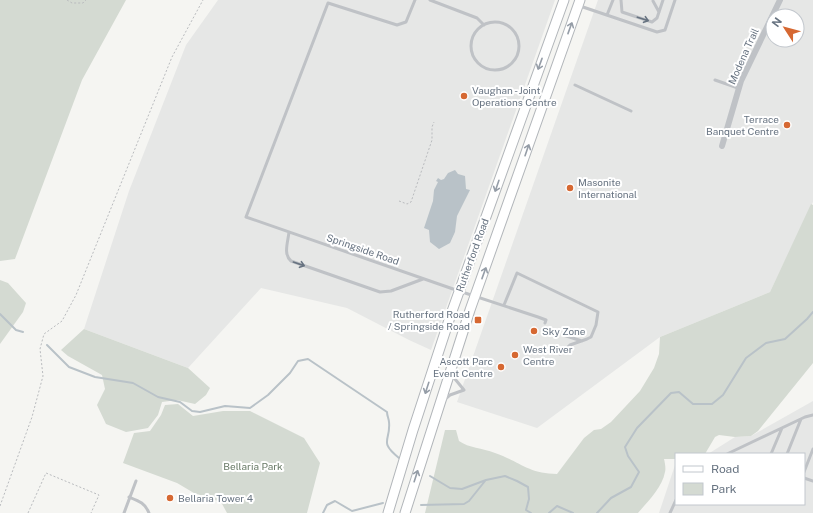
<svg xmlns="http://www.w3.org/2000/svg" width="813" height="513" font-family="'Public Sans',sans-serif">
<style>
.built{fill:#e6e7e6;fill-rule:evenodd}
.green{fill:#d4dad2}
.water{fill:#b9c2c8}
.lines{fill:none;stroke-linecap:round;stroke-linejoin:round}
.stream{stroke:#b9c2c8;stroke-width:2}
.secondary-casing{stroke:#b2b6ba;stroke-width:11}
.path{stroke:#b9bbbe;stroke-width:1;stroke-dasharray:2 2;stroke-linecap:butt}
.service{stroke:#bfc2c6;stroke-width:3}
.minor{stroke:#bfc2c6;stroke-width:6}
.secondary{stroke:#fff;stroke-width:9}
.oneway{stroke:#677381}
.oneway2{stroke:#959da7}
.poi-dot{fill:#d66832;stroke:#fff;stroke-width:1.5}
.labels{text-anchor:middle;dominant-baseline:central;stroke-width:4;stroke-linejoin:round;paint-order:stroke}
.street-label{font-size:10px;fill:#677381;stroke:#fff}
.poi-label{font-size:10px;fill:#677381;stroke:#fff;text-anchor:start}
.park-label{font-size:10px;fill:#677965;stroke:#fff}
</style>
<rect width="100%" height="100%" fill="#f5f5f2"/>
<!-- built -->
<path class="built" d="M218,0h337l-124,350 -22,-10 -62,-32 -86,-20 -73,80 -104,-39 45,-138 57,-146z
M598,0h215v202l-43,90 -110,45 -123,91 -80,-26zM773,16h24v24h-24z
M813,401v112h-154l17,-51v42h128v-50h-96l27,-17 16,-1z"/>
<!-- green -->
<path class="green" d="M0,0h126l-44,80 -67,179 -15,2z
M811,204l2,1v158l-55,68 -7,5 -16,1 -16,-2 -4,2 -10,17h-29v5h-12c1,4 2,10 1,13 -3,16 -17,29 -27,41h-213l20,-83h11l3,11c10,7 23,7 36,12 24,8 33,21 62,21l27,-36 10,-8 7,-1 10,-7 29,-31 14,-23 5,-14 1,-17 110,-45z
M0,280l8,3 18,20 -3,9 -23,32z
M84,329l104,39 22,20 -4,7 -11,9 -18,-4 -15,2 -4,13 -10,13 -22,4 -20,-8 -9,-19 8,-16 -3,-14 -34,-19 -7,-6z
M178,404l15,12 30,-5h27l54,27 16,25 -13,50h-80l-6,-11 -27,-9 -17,-10 -54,-20 11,-30 16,-2 11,-16 4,-10z"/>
<!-- water -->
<path class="water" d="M455,170l3,4 7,2 1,13 4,1 -13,26 -2,16 -5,11 -11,6 -9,-7 -1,-12 -5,-2 9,-27 1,-11 4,-8 -2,-1 2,-3 3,2 3,-1 4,-6z"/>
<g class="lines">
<!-- stream -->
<path class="stream" d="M0,314l16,16 7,2
M47,345l22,22 26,10 38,6 25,14 22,5 12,9 8,1 25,-6 25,2 18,-13 22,-22 8,-12 10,-2 79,53c0,4 2,7 2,10 2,19 -11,19 10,36
M430,476l20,12 12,1 24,-9 19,-4 12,5 11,6 1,12 -3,11 5,3
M421,505l43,-1 5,-3 16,-20
M323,513l4,-8 8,-4 17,10 31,-8
M549,513l8,-7 16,7
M597,513l14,-15 20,-11 8,-15 -11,-16 -3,-9 12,-19 34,-35 8,-1 14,12h19l11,-9 23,-37 20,-15 19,-4 22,-20 6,-7"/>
<!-- secondary casing -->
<g class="secondary-casing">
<path id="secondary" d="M388,513l25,-83 38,-116 113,-314
M405,513l65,-203 110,-310"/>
</g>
<!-- path -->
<path class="path" d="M67,0l5,3h11l3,-3
M399,201l8,3 4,-2 1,-3 20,-59v-13l2,-5
M0,506l32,-89 11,-41 -3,-27 4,-15 18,-13 14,-26 96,-238 31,-57
M28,513l18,-40 53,22 -8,18"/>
<!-- service -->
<path class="service" d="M415,0l-9,22 -9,3 -69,-22 -82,214 210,73 82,27 8,3 -1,3
M430,0l47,18 7,7
M621,0l1,12 30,10 5,-4 6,-18
M653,1l6,11
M580,6l77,26 8,-2 10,-30
M607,15l6,-15
M471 46a24 24 0 1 1 48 0a24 24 0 1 1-48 0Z
M715,80l23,8
M575,85l56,26
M289,232c-1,10 -6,22 2,29l89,31 11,-1 32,-12
M504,305l13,-32 81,39 -2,13 -5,12 -4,2 -17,6 -10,9
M563,335l19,6
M444,400l6,-5 14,-5 -9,-11 -2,-7
M727,454l78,-37 8,-2
M771,454l11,-26
M787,454l14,-35
M804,472l9,-23
M804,478l9,3
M129,497c10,4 16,6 20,16
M124,513l12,-32
M670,513l6,-13"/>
<!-- minor -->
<path class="minor" d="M722,146l19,-65 39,-81"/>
<!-- secondary -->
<use href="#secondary" class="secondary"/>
</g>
<!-- one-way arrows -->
<defs><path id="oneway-shaft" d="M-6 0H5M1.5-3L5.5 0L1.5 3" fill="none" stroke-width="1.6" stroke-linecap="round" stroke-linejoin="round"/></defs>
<g class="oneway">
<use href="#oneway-shaft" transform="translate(643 19) rotate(18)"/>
<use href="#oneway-shaft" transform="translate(299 264) rotate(19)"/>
</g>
<g class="oneway2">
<use href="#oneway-shaft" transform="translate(570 28) rotate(-70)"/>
<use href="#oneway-shaft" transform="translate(540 64) rotate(110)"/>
<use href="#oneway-shaft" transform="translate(527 150) rotate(-71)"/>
<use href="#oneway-shaft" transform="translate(497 186) rotate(109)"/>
<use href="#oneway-shaft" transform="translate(484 273) rotate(-70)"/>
<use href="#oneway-shaft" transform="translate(427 388) rotate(108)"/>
<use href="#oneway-shaft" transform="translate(416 476) rotate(-72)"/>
</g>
<!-- markers -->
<g class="poi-dot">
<circle cx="464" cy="96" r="4"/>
<circle cx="787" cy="125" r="4"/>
<circle cx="570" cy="188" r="4"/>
<rect x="474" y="316" width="8" height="8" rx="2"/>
<circle cx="534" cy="331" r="4"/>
<circle cx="515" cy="355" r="4"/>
<circle cx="501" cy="367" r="4"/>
<circle cx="170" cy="498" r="4"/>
</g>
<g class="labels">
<!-- street labels -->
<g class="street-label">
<text transform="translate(743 56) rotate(-66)">Modena Trail</text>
<text transform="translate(363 249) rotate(19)">Springside Road</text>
<text transform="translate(472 255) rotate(-70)">Rutherford Road</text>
</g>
<!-- poi labels -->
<g class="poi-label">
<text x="472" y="90">Vaughan - Joint<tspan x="472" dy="12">Operations Centre</tspan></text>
<text x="779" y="119" text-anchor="end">Terrace<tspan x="779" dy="12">Banquet Centre</tspan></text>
<text x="578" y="182">Masonite<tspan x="578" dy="12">International</tspan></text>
<text x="470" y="314" text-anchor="end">Rutherford Road<tspan x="470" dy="12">/ Springside Road</tspan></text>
<text x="542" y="331">Sky Zone</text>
<text x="523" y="349">West River<tspan x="523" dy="12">Centre</tspan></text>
<text x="493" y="361" text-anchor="end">Ascott Parc<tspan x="493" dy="12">Event Centre</tspan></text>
<text x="178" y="498">Bellaria Tower 4</text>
</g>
<!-- park labels -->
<g class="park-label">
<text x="253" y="466">Bellaria Park</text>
</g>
</g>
<!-- legend -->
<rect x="675" y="453" width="130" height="52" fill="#ffffff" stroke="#c2c7cd"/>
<rect x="683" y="466" width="20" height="6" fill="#ffffff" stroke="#c2c7cd"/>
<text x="711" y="473" font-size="12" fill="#677381">Road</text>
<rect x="683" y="483" width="20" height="12" fill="#d4dad2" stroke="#c2c7cd"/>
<text x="711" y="493" font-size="12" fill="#677381">Park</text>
<!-- north arrow -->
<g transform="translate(785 28) rotate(306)"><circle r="19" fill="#ffffff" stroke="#c2c7cd"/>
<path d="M0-3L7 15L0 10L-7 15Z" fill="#d66832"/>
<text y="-6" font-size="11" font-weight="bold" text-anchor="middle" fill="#677381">N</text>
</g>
</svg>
